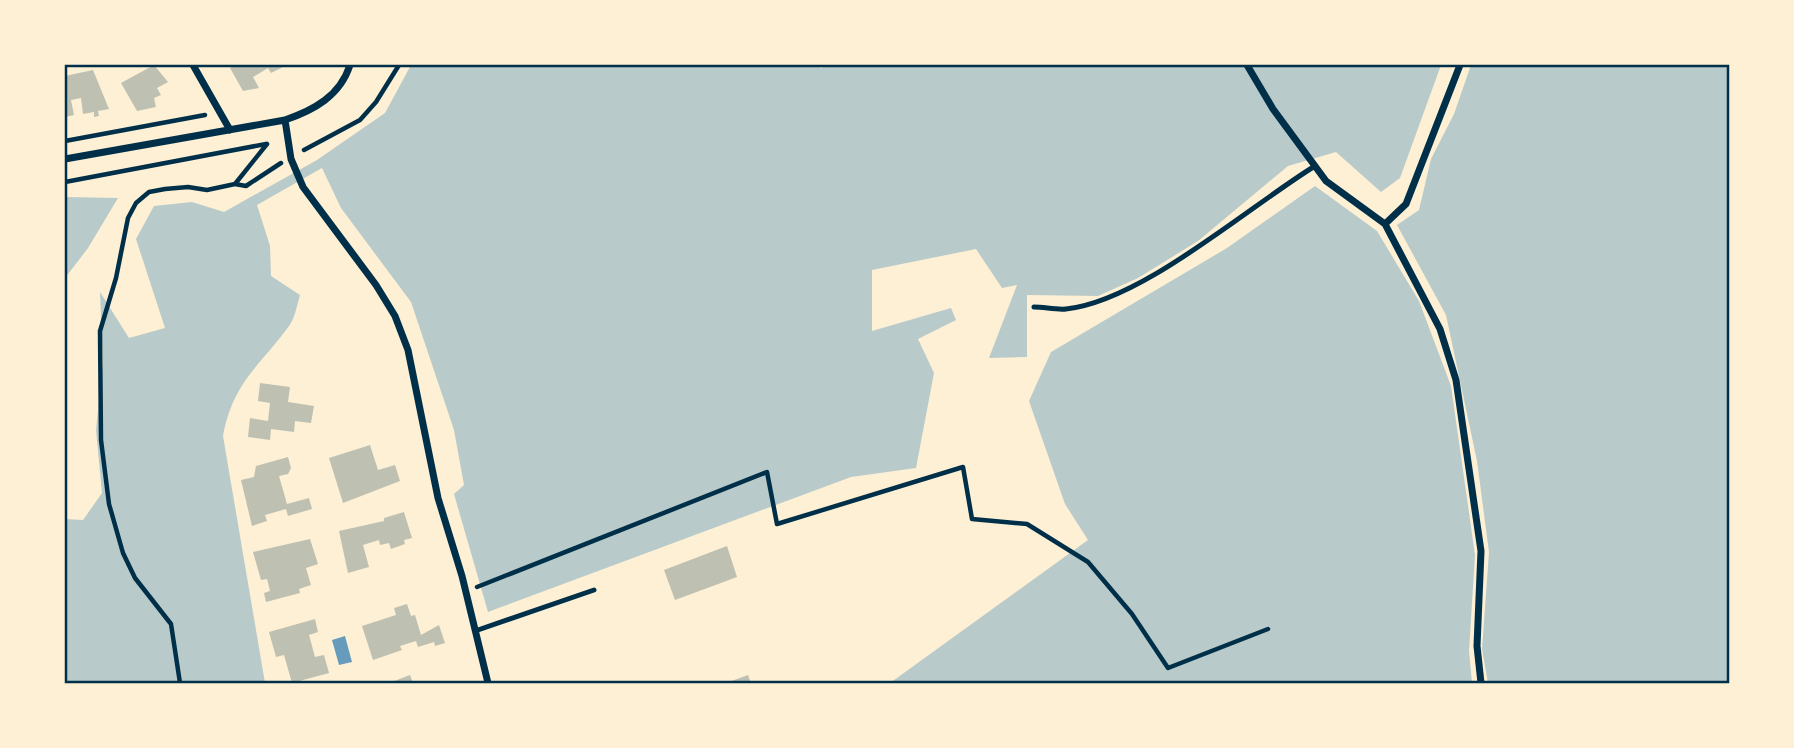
<svg xmlns="http://www.w3.org/2000/svg" width="1794" height="748" font-family="'IBM Plex Sans',sans-serif">
<style>
.green{fill:#b9caca}
.water{fill:#669bbc}
.building{fill:#bec0b2}
.lines{fill:none;stroke-linecap:round;stroke-linejoin:round}
.path{stroke:#003049;stroke-width:4.5}
.service{stroke:#003049;stroke-width:5}
.minor{stroke:#003049;stroke-width:7}
.neatline{fill:none;stroke:#003049;stroke-width:2.5}
</style>
<rect width="100%" height="100%" fill="#fdf0d5"/>
<!-- green -->
<path class="green" d="M411,65h408l2,3 6,-3h614l-41,113 -19,14 -45,-40 -48,14 -90,75 -60,37 -40,18 -71,-1v62l-38,1 28,-73 -15,3 -26,-39 -104,21v61l79,-23 5,12 -38,19 16,34 -18,95 -65,9 -363,135 -34,-118 10,-9 -10,-55 -43,-128 -70,-94 -19,-40 -65,37 13,41 1,30 29,19c-3,10 -5,23 -11,31 -30,41 -56,56 -66,110l42,247h-200v-164l18,1 19,-27 -6,-63 7,-67 -3,-71 29,46 36,-10 -29,-89 18,-33 38,-4 32,10 93,-52 68,-47z
M1471,65h258v618h-241l-6,-34 7,-97 -12,-91 -31,-146 -49,-90 22,-15 12,-51 23,-45z
M1315,186l62,45 42,70 32,85 24,169 -6,96 3,32h-582l198,-143 -23,-36 -36,-103 22,-49 176,-104z
M65,197l53,1 -30,50 -23,30z"/>
<!-- water -->
<path class="water" d="M345,636l7,26 -13,3 -7,-25z"/>
<!-- building -->
<path class="building" d="M154,65l14,17 -11,6 4,7 -7,3 2,9 -19,4 -16,-28z
M236,65h46l1,2 -12,6 -3,-5 -15,9 6,11 -16,3 -13,-23z
M93,70l16,39 -11,2 1,5 -5,1v-5l-11,2 -2,-16 -10,2 3,15 -9,2v-41z
M260,383l30,4 -2,15 26,4 -3,17 -16,-2 -1,11 -23,-3 -1,11 -22,-3 2,-19 18,3 2,-18 -12,-2z
M370,445l8,25 17,-5 5,16 -57,22 -14,-45z
M288,457l3,11 -3,6 -9,2 8,28 22,-6 3,11 -24,7 -2,-7 -21,6 2,6 -15,5 -11,-46 13,-3 2,-11z
M404,512l8,26 -8,2 1,4 -14,5 -2,-6 -9,2 -1,-5 -16,5 6,22 -21,6 -9,-42 45,-10v-3z
M310,539l8,25 -12,4 5,17 -12,4 1,4 -34,9 -2,-9 6,-2 -3,-12 -6,1 -8,-28z
M727,546l10,31 -62,23 -11,-30z
M407,604l4,12 4,-1 6,20 18,-10 6,18 -10,3 -1,-4 -16,5 -2,-6 -16,5 2,4 -29,10 -11,-34 34,-11 -2,-7z
M315,619l3,13 -9,3 6,22 9,-2 5,18 -37,10 -8,-28 -8,2 -7,-25z
M410,675l3,8h-24z
M748,675l3,8h-25z"/>
<g class="lines">
<!-- path -->
<path class="path" d="M65,141l140,-26
M304,150l56,-30 16,-18 23,-37
M65,182l201,-38
M235,184l11,2 35,-23
M477,587l290,-115 10,52 186,-57 9,52 55,5 61,38 44,52 36,54 100,-39
M180,683l-9,-59 -36,-46 -12,-25 -14,-49 -8,-64 -1,-109 16,-53 12,-60 8,-15 13,-11 16,-3 23,-2 19,3 28,-6 32,-40"/>
<!-- service -->
<path class="service" d="M1034,307c10,0 22,3 32,2 76,-8 182,-102 249,-143
M475,631l119,-41"/>
<!-- minor -->
<path class="minor" d="M193,65l37,65
M1247,65l26,44 53,72 59,43 55,105 16,51 25,171 -4,95 4,37
M285,120l6,39 12,28 73,98 19,31 13,34 30,148 24,78 26,107
M65,159l220,-39c29,-10 55,-24 65,-55
M1385,224l21,-20 54,-139"/>
</g>
<!-- border -->
<rect width="1794" height="748" fill="none" stroke="#fdf0d5" stroke-width="133"/>
<rect x="66" y="66" width="1662" height="616" class="neatline"/>
</svg>
